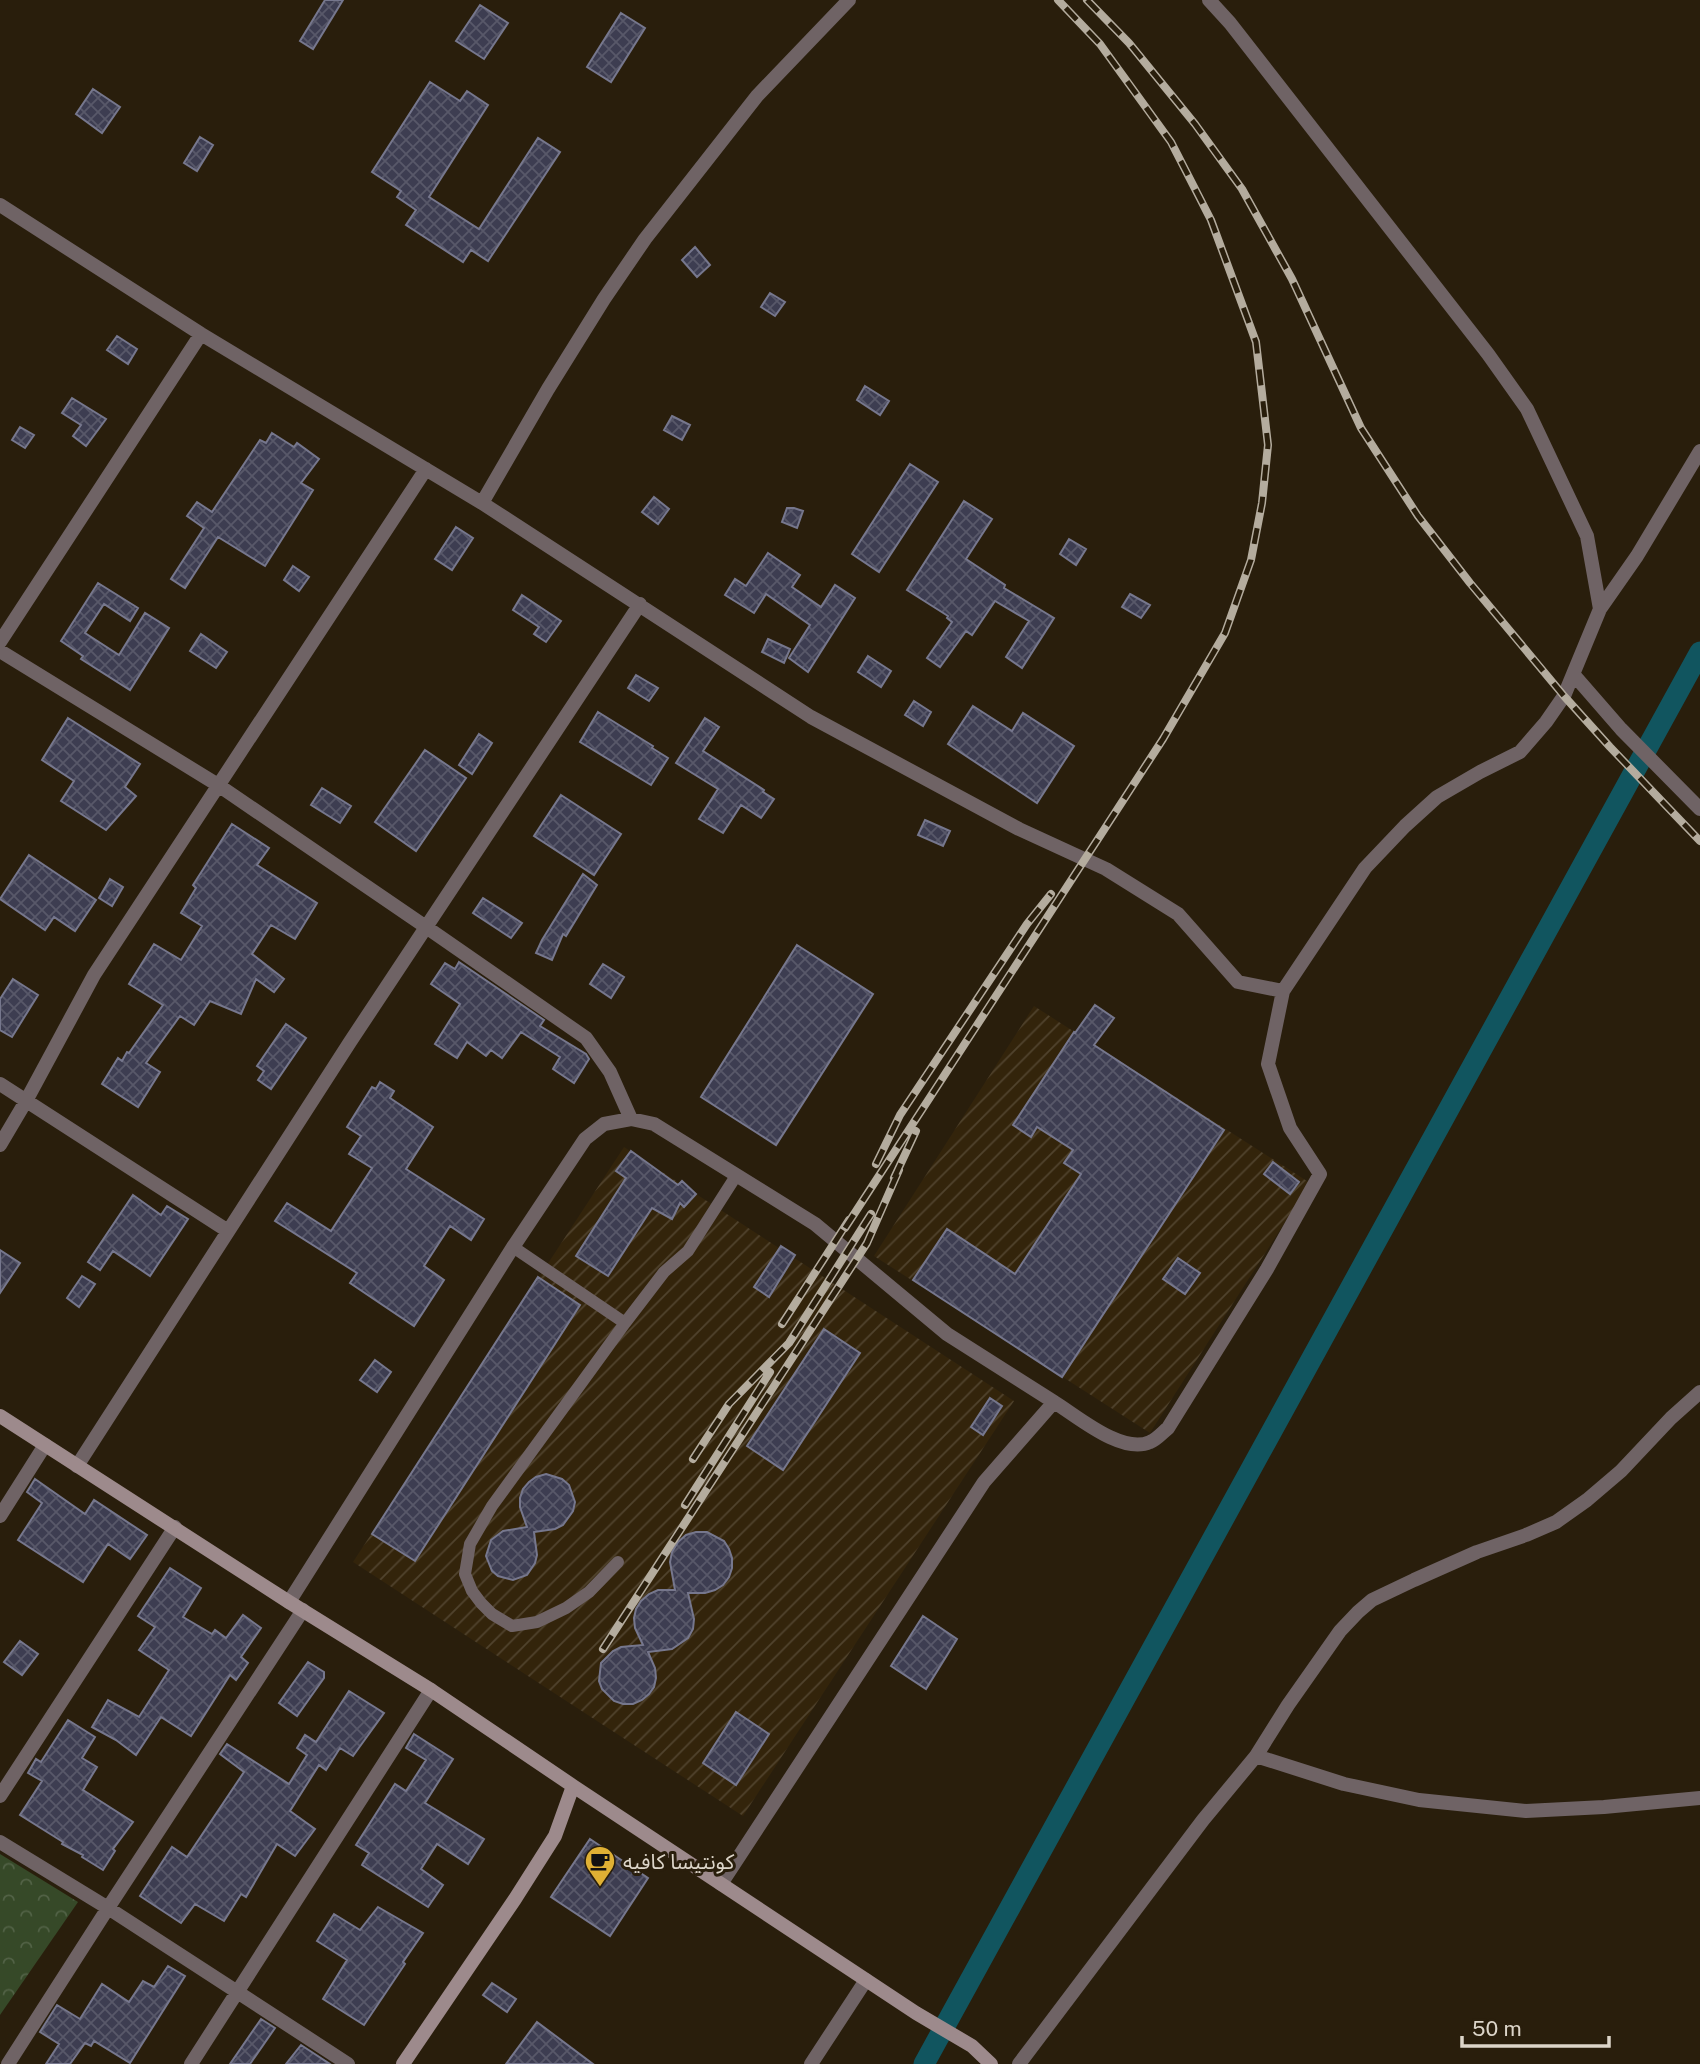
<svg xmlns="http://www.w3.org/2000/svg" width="1700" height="2064" font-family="'Public Sans','Noto Sans Arabic',sans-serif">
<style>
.industrial{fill:url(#industrial-furrows)}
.park{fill:url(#park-crowns)}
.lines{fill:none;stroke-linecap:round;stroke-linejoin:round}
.canal{stroke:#11555f;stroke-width:21}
.building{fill:url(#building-cross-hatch);stroke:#76778d;stroke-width:2}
.lane{stroke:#6f6365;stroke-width:12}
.street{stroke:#6f6365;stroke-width:14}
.secondary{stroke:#9d8a8c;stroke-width:14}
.rail-casing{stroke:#b4ac9e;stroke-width:8}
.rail{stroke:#291e0c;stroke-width:5;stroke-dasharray:16;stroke-linecap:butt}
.labels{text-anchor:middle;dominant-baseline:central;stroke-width:6;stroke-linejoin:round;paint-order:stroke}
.poi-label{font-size:21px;fill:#dcd5c9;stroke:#291e0c;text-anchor:start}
</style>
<defs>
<pattern id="industrial-furrows" width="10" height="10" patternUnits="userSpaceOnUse" patternTransform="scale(1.75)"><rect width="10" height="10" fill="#33240b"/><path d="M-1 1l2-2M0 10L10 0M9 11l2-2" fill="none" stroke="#50432d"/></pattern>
<pattern id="park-crowns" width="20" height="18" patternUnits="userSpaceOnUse" patternTransform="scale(1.75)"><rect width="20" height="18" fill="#364928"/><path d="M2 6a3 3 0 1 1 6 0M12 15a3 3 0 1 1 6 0" fill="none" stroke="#526246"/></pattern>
<pattern id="building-cross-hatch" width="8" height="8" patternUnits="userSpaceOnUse" patternTransform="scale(1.75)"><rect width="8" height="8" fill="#3d3d51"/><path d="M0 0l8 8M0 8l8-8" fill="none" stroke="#585869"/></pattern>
</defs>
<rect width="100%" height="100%" fill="#291e0c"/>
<!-- industrial -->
<path class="industrial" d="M1034,1006l276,177 -160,250 -276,-177z
M624,1147l390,254 -271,415 -390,-254z"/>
<!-- park -->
<path class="park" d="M0,1854l78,48 -78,113z"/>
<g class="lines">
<!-- canal -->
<path class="canal" d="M924,2064l776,-1412"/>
</g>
<!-- building -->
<path class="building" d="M325,0h18l-30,49 -13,-8z
M480,5l28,18 -24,36 -28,-18z
M621,13l24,15 -34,54 -24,-15z
M430,82l30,19 7,-10 21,14 -59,92 50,32 59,-91 22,14 -72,109 -17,-11 -8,12 -57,-37 10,-15 -19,-13 4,-6 -29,-19z
M93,89l27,18 -18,26 -26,-19z
M200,137l13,8 -16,26 -13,-8z
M695,247l15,18 -13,12 -15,-17z
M770,293l15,9 -10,14 -14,-9z
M117,336l20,13 -9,15 -21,-14z
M865,386l24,15 -9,14 -23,-15z
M72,398l34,21 -20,27 -13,-10 8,-11 -19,-12z
M672,416l18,9 -8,15 -18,-10z
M20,427l14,8 -9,13 -13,-8z
M272,433l22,14 3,-4 22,16 -18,24 12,7 -48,76 -47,-29 -33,51 -14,-9 33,-51 -17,-12 10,-14 15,10 48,-72 6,3z
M910,464l28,18 -59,90 -27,-18z
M654,497l15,12 -11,15 -16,-12z
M964,501l28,18 -26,40 39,26 -1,3 50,30 -32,50 -16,-11 23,-36 -34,-20 -23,34 -6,-4 -26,36 -13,-9 25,-36 -5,-4 1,-2 -41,-26z
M787,508h7l9,3 -6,17 -15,-6z
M456,527l17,11 -21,32 -17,-11z
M1069,539l17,10 -10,16 -16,-11z
M768,553l32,22 -8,12 29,20 14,-22 20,13 -47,74 -19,-14 21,-33 -44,-31 -12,19 -29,-18 10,-16 11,7z
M293,566l16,11 -10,14 -15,-11z
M98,583l40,25 -8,13 -26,-17 -19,29 34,22 26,-42 24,15 -39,62 -49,-31 2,-3 -22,-15z
M1130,594l20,11 -9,13 -19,-11z
M522,595l39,26 -15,21 -12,-8 5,-7 -26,-17z
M201,634l26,18 -11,16 -26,-17z
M768,639l22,10 -6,14 -22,-11z
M868,656l23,15 -10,16 -23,-15z
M636,675l22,13 -9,13 -21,-13z
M914,701l17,11 -8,14 -18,-11z
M973,706l39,25 11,-18 51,33 -37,57 -89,-59z
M598,712l55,34 -1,2 16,10 -17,27 -71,-43z
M68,718l72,46 -15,23 11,9 -30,34 -45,-29 13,-20 -32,-21z
M705,718l14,9 -16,24 61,39 -1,2 11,7 -13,19 -20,-13 -18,28 -24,-14 19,-30 -42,-26z
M479,734l13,9 -20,31 -13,-9z
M425,750l41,28 -50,73 -41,-29z
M322,788l29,18 -11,17 -29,-18z
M561,795l60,39 -27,41 -60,-39z
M925,820l25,11 -7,15 -25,-11z
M232,824l37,24 -12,17 60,38 -22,36 -24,-14 -19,29 32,25 -10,13 -18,-13 -15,35 -31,-13 -16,24 -14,-9 -34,47 14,9 -22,35 -36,-23 16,-26 4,3 5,-9 2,1 34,-48 -34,-21 25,-40 27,16 21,-34 -21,-13 15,-25 -3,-3z
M29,855l67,45 -21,31 -21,-14 -9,13 -45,-31z
M583,874l14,11 -31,51 -3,-2 -11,26 -16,-7 6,-13z
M110,879l13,8 -11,19 -13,-8z
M483,898l39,25 -11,15 -38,-25z
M797,945l76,49 -97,151 -75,-48z
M459,962l85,58 -4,6 46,28 3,5 -15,24 -21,-14 7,-12 -39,-25 -19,26 -11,-8 -5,6 -19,-14 -10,16 -22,-14 25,-40 -29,-20 14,-21 10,6z
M603,964l21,13 -13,21 -21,-14z
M13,979l25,16 -26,42 -12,-7v-31z
M1095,1005l19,13 -20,27 130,85 -162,247 -149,-97 34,-51 68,45 66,-100 -17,-11 9,-13 -36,-23 -6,10 -18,-12 61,-93 1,1z
M286,1024l20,14 -35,51 -13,-9 6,-9 -7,-5z
M380,1082l14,9 -4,7 43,29 -27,42 78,50 -13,21 -21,-14 -26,40 20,14 -30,46 -64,-43 7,-10 -82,-52 12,-18 44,28 41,-63 -23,-14 12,-18 -14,-9 25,-40 4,2z
M631,1151l47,34 4,-4 14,13 -12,13 -4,-4 -8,16 -20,-11 -44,68 -32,-20 50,-78 -10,-7z
M1273,1162l26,20 -9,12 -26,-20z
M133,1195l28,20 6,-9 21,13 -38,57 -37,-25 -13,19 -12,-8z
M781,1246l14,9 -26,42 -15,-10z
M0,1250l20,13 -20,30z
M1178,1258l22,15 -15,21 -22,-15z
M82,1276l13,8 -16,23 -12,-9z
M538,1277l42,28 -165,256 -43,-27z
M824,1329l36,24 -77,117 -36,-24z
M375,1360l16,12 -14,20 -17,-12z
M990,1398l12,8 -19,29 -12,-8z
M546,1474l16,5 7,6 6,17 -2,9 -10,14 -8,4 -21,3 3,23 -2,8 -8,12 -14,5 -15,-4 -6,-5 -6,-15 5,-16 12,-9 24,-4 -7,-20v-9l3,-9 6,-7 7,-5z
M35,1479l50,35 9,-14 53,35 -17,24 -22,-15 -25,38 -65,-42 24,-37 -15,-11z
M696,1532h11l17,9 5,8 3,9v10l-3,9 -6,8 -8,5 -10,3h-17l6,26 -1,10 -5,9 -16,11 -24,3 7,16 1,10 -2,9 -5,7 -7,6 -9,4h-10l-9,-3 -12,-12 -3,-8 2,-18 12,-12 8,-4 22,-2 -8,-17 -1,-10 2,-9 5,-8 8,-7 9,-4h17l-5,-28 2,-10 6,-10 8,-7z
M170,1568l31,20 -18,29 29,17 3,-4 11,8 17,-23 18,13 -20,29 7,6 -12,17 -6,-5 -39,61 -30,-19 -25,38 -20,-15 -24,-13 16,-27 31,17 30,-47 -30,-20 16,-23 -17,-11z
M923,1616l34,23 -31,50 -35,-23z
M20,1641l18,13 -16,21 -18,-13z
M308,1662l16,10v6l-27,38 -18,-13z
M349,1691l35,22 -31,43 -13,-8 -14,22 -7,-5 -29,46 25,18 -20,27 -18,-12 -31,53 -5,-3 -17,27 -29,-17 -14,19 -41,-27 32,-49 15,10 57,-85 -24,-18 7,-10 62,40 18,-29 -10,-7 8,-13 11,7z
M736,1712l33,22 -33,51 -33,-22z
M68,1720l27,17 -13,21 15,9 -14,23 50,32 -20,27 2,2 -12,19 -21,-13 1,-2 -21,-11 1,-2 -43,-27 22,-34 -14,-8 8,-14 5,3z
M414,1734l39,25 -28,44 59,36 -16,25 -31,-20 -16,25 22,16 -15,22 -66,-42 7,-12 -13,-8 39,-61 11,7 20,-31 -20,-12z
M590,1839l58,39 -38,58 -59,-39z
M378,1907l45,26 -20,29 2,2 -41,61 -41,-26 24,-39 -30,-19 17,-27 26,16z
M168,1966l17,10 -55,87 -36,-22 -3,5 -6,-3 -15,21h-24l13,-20 -19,-12 17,-27 23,14 22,-35 27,18 14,-21 11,6z
M492,1983l24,16 -9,13 -24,-17z
M261,2019l14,9 -25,36h-20z
M537,2022l56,42h-87z
M301,2045l29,19h-44z"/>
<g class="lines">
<!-- lane -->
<path class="lane" d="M513,1247l112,76
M618,1562l-29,30 -23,16 -29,14 -25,4 -20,-12 -11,-11 -9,-12 -7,-17 5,-30 22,-38 133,-183 39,-51 24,-21 48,-75"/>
<!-- street -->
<path class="street" d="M0,205l201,129 281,169 329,214 208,112 87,40 72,45 60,68 45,9
M482,503l66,-114 56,-90 41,-60 112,-143 92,-96
M1600,609l37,-53 63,-105
M0,642l201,-308
M0,651l218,134 208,142 160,111 24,34 21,47
M1574,675l47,54 79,80
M0,1084l228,147
M0,1145l26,-44 68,-126 332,-506
M77,1466l273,-424 290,-438
M0,1516l45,-71
M289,1602l224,-355 72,-108 19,-15 27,-5 23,5 161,100 132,110 107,68
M1256,1756l88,28 75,16 107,11 78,-4 96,-9
M0,1796l175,-269
M0,1842l108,66 240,156
M721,1884l263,-402 70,-80c23,14 68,53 96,40 6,-2 12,-9 18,-14l99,-159 53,-95 -30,-46 -22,-64 15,-73 82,-123 40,-42 32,-29 43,-25 40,-20 26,-30 18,-26 36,-87 -13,-73 -60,-127 -39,-55 -258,-331 -21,-23
M8,2064l100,-156 195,-298
M191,2064l240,-374
M811,2064l55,-84
M1019,2064l184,-244 53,-64 32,-51 52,-74 18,-19 14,-12 42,-20 63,-28 49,-17 30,-13 31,-22 34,-29 50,-53 29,-26"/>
<!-- secondary -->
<path class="secondary" d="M0,1416l289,186 142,88 142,96 -18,50 -40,63 -112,165
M573,1786l343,227 56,33 19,18"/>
<!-- rail casing -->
<g class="rail-casing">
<path id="rail" d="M1087,0l42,43 66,81 47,65 50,90 69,149 57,88 52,67 94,113 46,51 90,94
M876,1164l24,-49 127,-191 24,-30
M894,1178l22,-47
M845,1228l318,-489 62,-106 26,-73 11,-57 6,-58 -12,-103 -45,-122 -40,-78 -71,-98 -42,-44
M782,1324l67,-104
M693,1459l36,-55 60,-61 82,-129
M685,1505l85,-133
M603,1649l264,-406 32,-73"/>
</g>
<!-- rail -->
<use href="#rail" class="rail"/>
</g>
<!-- icons -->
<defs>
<g id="cafe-pin" transform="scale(1.575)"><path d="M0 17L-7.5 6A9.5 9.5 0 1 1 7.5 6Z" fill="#dfb034" stroke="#291e0c"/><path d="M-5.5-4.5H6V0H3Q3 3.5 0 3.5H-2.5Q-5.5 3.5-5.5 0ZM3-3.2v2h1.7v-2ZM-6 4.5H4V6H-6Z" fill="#111"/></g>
</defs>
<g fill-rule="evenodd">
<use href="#cafe-pin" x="600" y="1861"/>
</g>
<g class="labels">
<!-- poi labels -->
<g class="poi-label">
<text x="623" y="1861">كونتيسا كافيه</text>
</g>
</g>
<!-- scale -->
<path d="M1462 2036v10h147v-10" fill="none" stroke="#dcd5c9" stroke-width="3.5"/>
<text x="1472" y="2036" font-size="21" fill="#dcd5c9" stroke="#291e0c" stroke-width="5" paint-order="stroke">50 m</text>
</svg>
